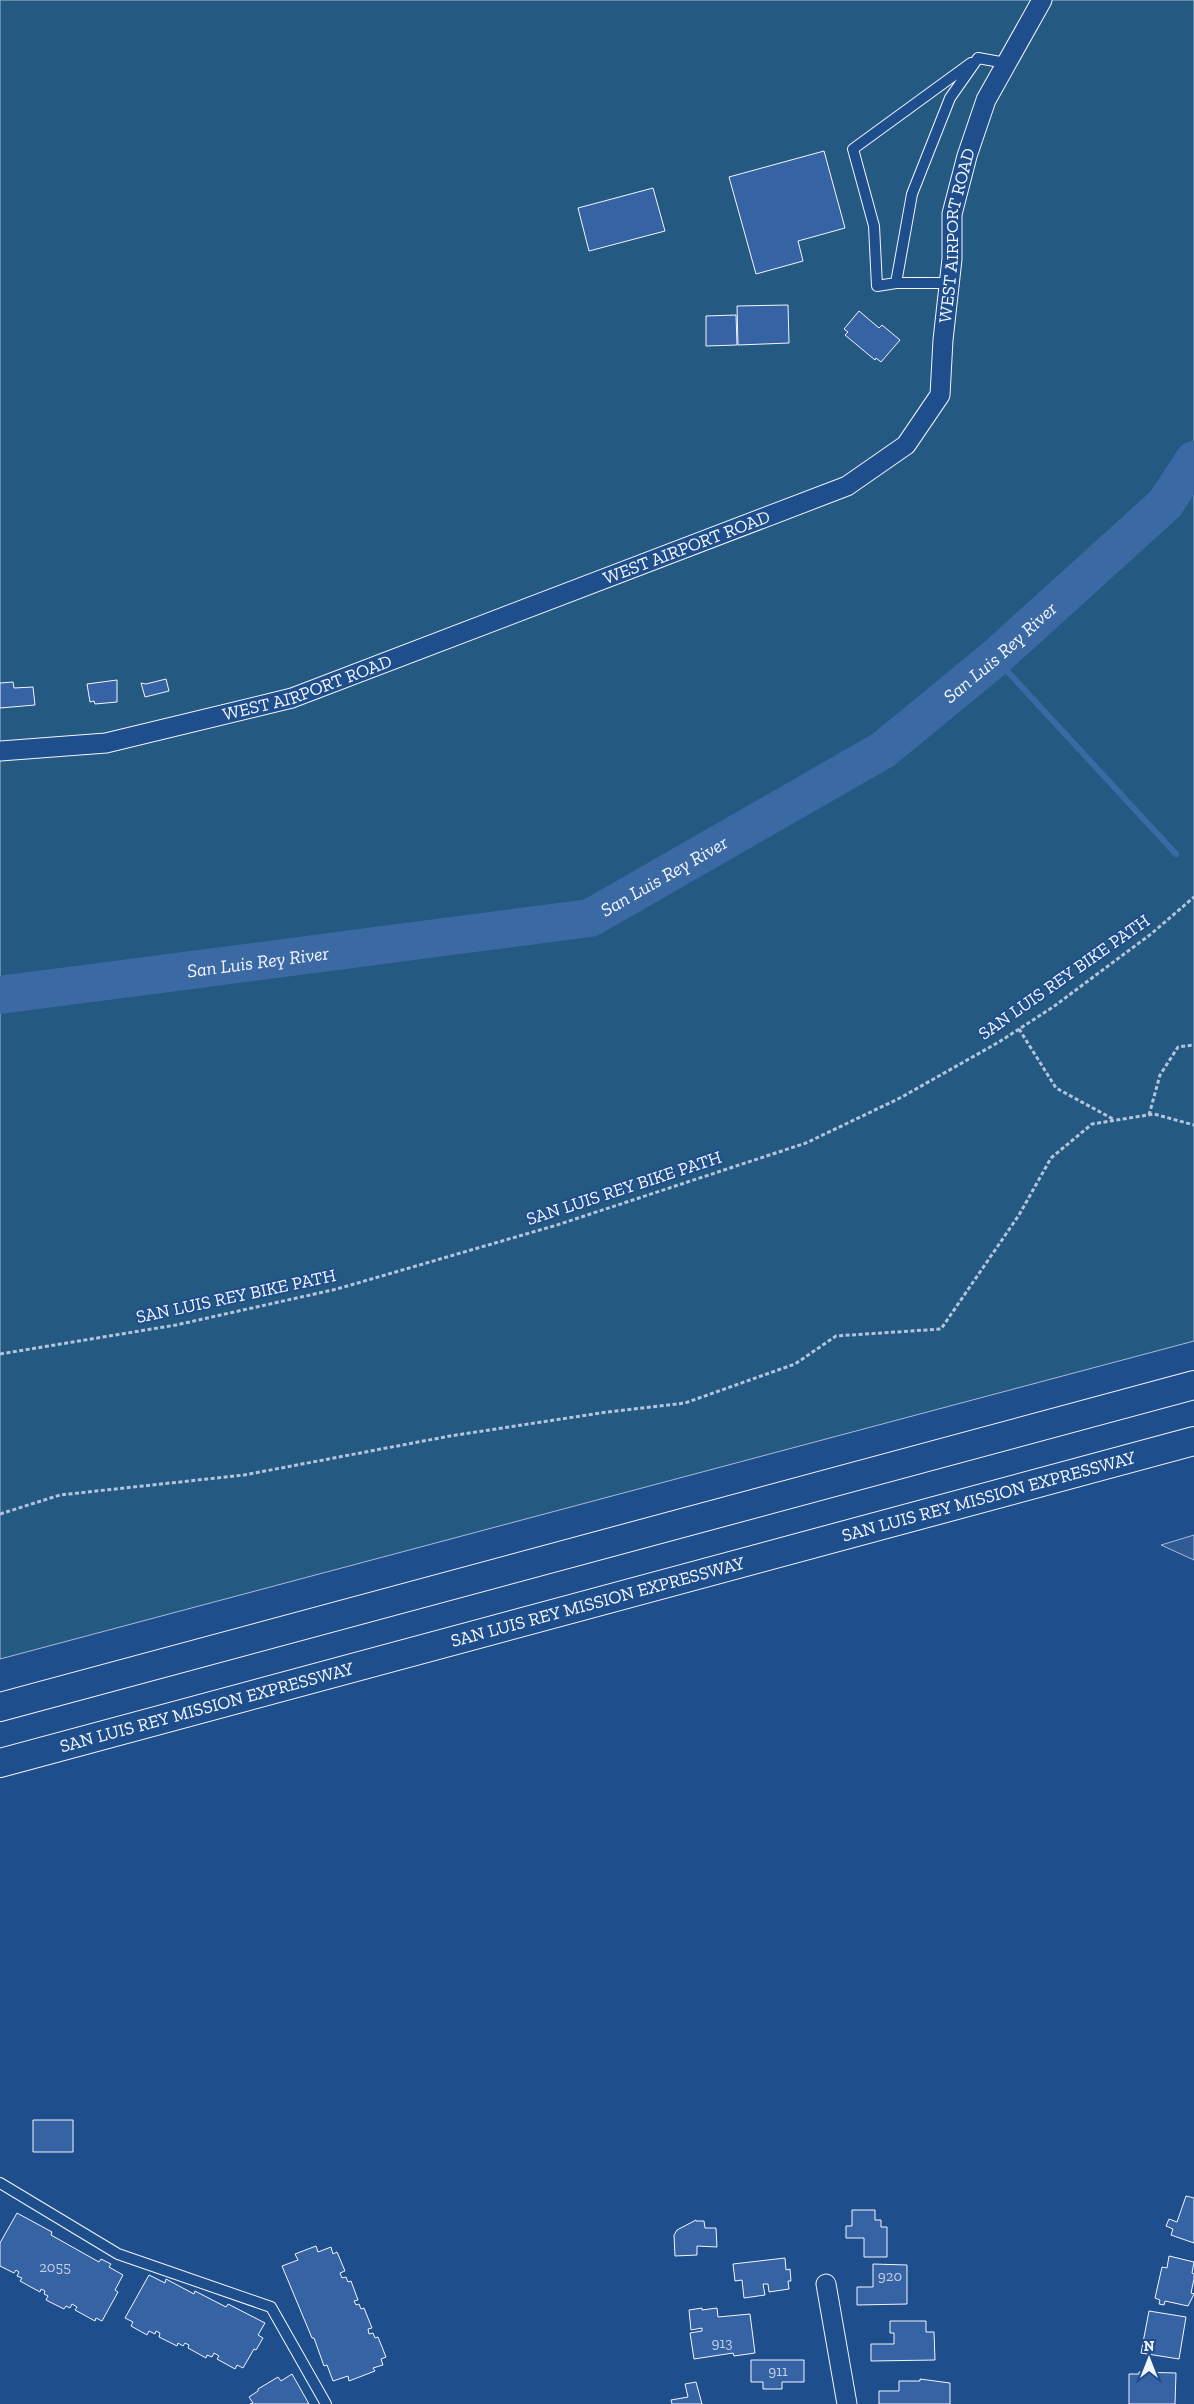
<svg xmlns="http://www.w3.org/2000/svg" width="1194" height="2404" font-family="'Zilla Slab',serif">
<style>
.green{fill:#245a82;stroke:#a8bbd7}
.parking{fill:#305b95;stroke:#a8bbd7}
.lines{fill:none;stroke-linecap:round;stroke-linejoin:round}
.stream{stroke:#3b69a3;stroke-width:6}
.river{stroke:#3b69a3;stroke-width:38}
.building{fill:#3563a3;stroke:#f2f6ff}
.lane-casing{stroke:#f2f6ff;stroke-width:12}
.street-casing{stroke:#f2f6ff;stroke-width:21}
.highway-casing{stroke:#f2f6ff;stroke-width:30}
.path{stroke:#b3c4dc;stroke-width:3;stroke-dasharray:4 2.5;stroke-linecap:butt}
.lane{stroke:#1f4e8c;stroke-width:10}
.street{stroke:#1f4e8c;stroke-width:19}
.highway{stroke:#1f4e8c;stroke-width:28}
.labels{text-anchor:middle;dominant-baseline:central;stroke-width:4;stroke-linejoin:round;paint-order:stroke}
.number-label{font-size:15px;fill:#c3d1e8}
.street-label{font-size:18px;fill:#f2f6ff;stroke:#1f4e8c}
.water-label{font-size:19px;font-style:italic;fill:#f2f6ff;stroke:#1f4e8c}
</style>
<rect width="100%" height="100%" fill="#1f4e8c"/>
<!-- green -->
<path class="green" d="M0,0h1194v1341l-1194,318z"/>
<!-- parking -->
<path class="parking" d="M1194,1535v25l-33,-15z"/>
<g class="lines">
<!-- stream -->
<path class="stream" d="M995,658l181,196"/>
<!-- river -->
<path class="river" id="s1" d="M0,995l590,-77 293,-168 112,-92 170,-154 29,-44"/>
</g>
<!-- building -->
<path class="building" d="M824,151l21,77 -47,13 5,20 -47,13 -27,-97z
M653,188l12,43 -76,20 -11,-43z
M788,305l1,38 -51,2 -1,-39z
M859,311l20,17 3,-3 18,15 -19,22 -5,-4 -1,2 -30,-25 3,-3 -4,-3z
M736,315l1,30 -31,1v-30z
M166,679l3,12 -24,6 -4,-14 5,1z
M117,680v22l-22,2 -1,-3 -4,1 -3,-18z
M13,682l1,6 19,-1 2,18 -35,3v-25z
M33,2120h40v32h-40z
M1186,2196l8,2v45l-23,-8 2,-6 -7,-3 3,-7 8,3z
M852,2210h23v10h6v7h6v30h-23v-19h-18v-12h6z
M17,2213l35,19 -1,3 48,27 2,-3 10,5 -2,3 14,8 -8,15 3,2 -16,29 -6,-3 -1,3 -20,-11 2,-3 -5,-3 -2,4 -4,-2 -2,3 -18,-9 2,-4 -4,-2 1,-3 -4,-2 -1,3 -20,-11 2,-3 -5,-2 2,-4 -3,-2 -2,3 -14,-7v-23z
M696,2220v1h8l1,7h11l1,19 -20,-1v9l-22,1 -1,-21 3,-5z
M316,2246l2,6 13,-5 2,7 4,-2 8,19 -5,2 2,5 4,-1 2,5 3,-1 7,19 -4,1 2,4 3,-1 2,5 3,-1 8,20 -4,1 1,5 4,-1 2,5 3,-1 8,20 -5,2 2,6 -10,3 2,3 -26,10 -1,-5 -15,5 -6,-16 -3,1 -10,-28h-2l-30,-72 16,-6 -3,-6z
M1169,2256l25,6 -2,11 2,1v5l-3,14 3,1 -6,12 -23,-5 -1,4 -5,-1 1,-4 -5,-2 7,-31 5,1z
M785,2258l1,12 4,-1 1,12h-3l1,8 -20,3 -1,-8h-5l2,11 -21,3 -2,-18 -7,1 -2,-17z
M873,2264l34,1v39l-50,1v-18h16z
M149,2275l16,8 1,-4 28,15 1,-3 31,16 2,-3 37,19 -7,12 5,3 -7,12 -2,-1 -11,19 -6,-3 -2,4 -18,-10 2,-3 -5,-3 -2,4 -5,-2 -1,3 -18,-10 1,-3 -4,-2 -2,3 -5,-3 -1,3 -18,-9 1,-4 -4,-2 -1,3 -6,-3 -2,4 -16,-9 2,-4 -8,-4z
M702,2308v2l15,-2 1,9 32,-3 5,39 -21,3 -1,-3 -39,6 -4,-26 12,-2v-3l-11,2 -2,-20z
M1149,2311l37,6 -7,42 -38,-6z
M890,2321h36v11h8l1,28 -64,1v-17h23v-11h-4z
M751,2360h53v22h-22v7h-19v-7h-12z
M1139,2372l37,1 -1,31h-46v-30h10z
M292,2374l17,30h-59l3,-1 -4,-6 9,-6v-2l20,-12 3,4z
M920,2379l30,4v21h-71v-13h20v-10h21z
M696,2382l6,22h-30l-1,-4 17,-3 -3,-13z"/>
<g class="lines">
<!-- lane casing -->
<g class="lane-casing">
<path id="lane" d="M896,283l-19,3 -3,-60 -21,-77 118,-86
M949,283h-53l16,-89 38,-96 28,-40 28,5
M0,2183l118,71 153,53 55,97"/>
</g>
<!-- street casing -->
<g class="street-casing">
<g id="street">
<path id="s2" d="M0,751l106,-8 186,-45 555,-212 59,-41 34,-50 3,-55 9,-81v-45l15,-58 19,-56 56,-100"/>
<path d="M826,2284l21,120"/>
</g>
</g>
<!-- highway casing -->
<g class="highway-casing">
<g id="highway">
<path d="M0,1707l1194,-322"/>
<path id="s3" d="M0,1763l1194,-322"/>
</g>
</g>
<!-- path -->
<path class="path" d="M1019,1029l37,59 57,31
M1149,1115l11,-40 18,-28 16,-2
M0,1354l176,-29 161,-36 220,-64 249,-82 94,-45 99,-56 54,-35 98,-73 43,-37
M0,1514l60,-19 184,-20 206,-39 157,-24 78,-9 110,-39 41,-28 105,-7 78,-114 32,-57 41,-34 62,-10 40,11"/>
<!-- lane -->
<use href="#lane" class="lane"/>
<!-- street -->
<use href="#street" class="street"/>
<!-- highway -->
<use href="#highway" class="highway"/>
</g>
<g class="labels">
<!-- number labels -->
<g class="number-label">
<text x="55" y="2267">2055</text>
<text x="890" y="2276">920</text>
<text x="722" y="2343">913</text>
<text x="778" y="2371">911</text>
</g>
<!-- street labels -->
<g class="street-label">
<text stroke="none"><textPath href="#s2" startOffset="1185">WEST AIRPORT ROAD</textPath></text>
<text stroke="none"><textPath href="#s2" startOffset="720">WEST AIRPORT ROAD</textPath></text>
<text stroke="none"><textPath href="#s2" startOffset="315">WEST AIRPORT ROAD</textPath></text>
<text transform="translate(1064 977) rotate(-35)">SAN LUIS REY BIKE PATH</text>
<text transform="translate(624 1188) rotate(-18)">SAN LUIS REY BIKE PATH</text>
<text transform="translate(236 1296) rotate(-12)">SAN LUIS REY BIKE PATH</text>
<text stroke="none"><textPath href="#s3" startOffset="1024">SAN LUIS REY MISSION EXPRESSWAY</textPath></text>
<text stroke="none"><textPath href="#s3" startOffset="619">SAN LUIS REY MISSION EXPRESSWAY</textPath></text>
<text stroke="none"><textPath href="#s3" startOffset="214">SAN LUIS REY MISSION EXPRESSWAY</textPath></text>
</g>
<!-- water labels -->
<g class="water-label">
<text stroke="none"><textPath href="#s1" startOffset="1085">San Luis Rey River</textPath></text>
<text stroke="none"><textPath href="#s1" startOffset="680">San Luis Rey River</textPath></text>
<text stroke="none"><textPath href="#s1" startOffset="260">San Luis Rey River</textPath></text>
</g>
</g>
<!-- north arrow -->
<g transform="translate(1149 2359)" stroke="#1f4e8c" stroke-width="4" paint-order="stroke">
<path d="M0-4L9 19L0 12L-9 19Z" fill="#f2f6ff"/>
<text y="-8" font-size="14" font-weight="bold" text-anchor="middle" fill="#f2f6ff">N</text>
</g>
</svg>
